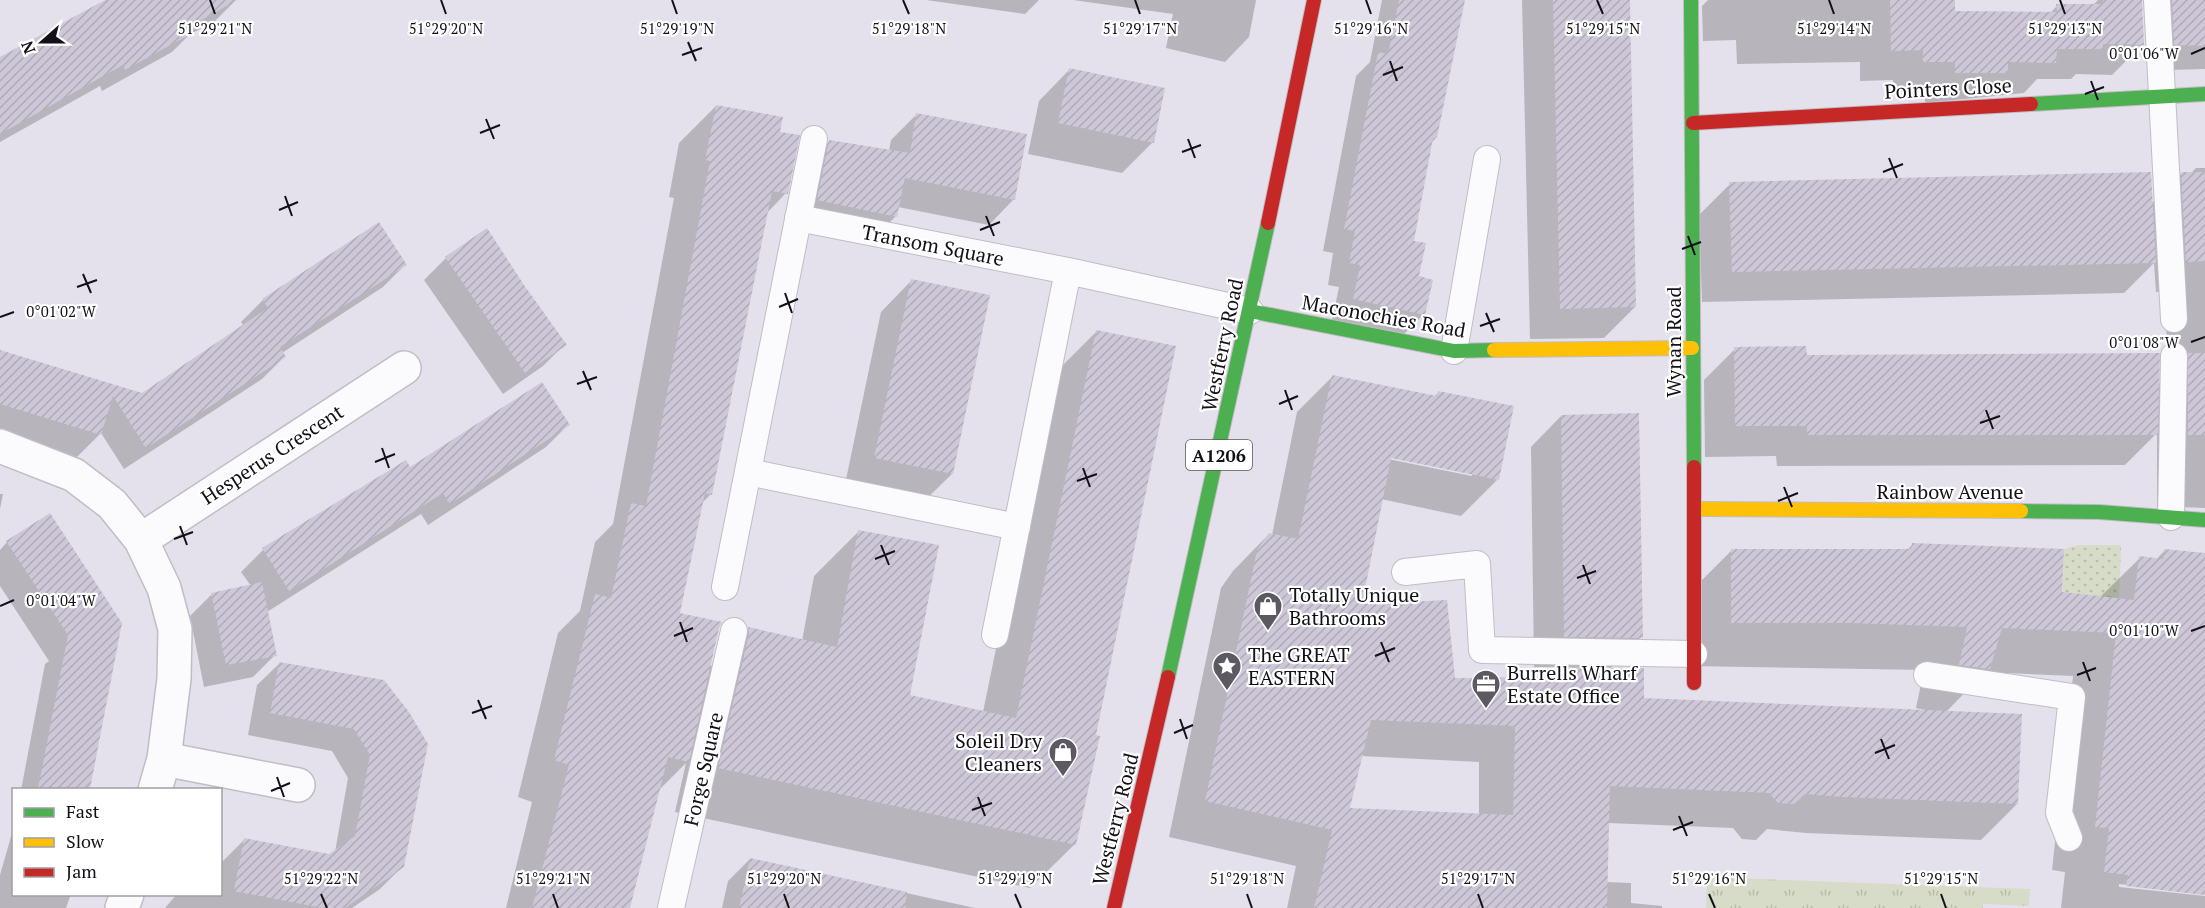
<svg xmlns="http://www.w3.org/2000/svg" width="2205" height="908" font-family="'PT Serif',serif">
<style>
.grass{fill:url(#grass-dots)}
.park{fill:url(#park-tufts)}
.shadow{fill:#0003;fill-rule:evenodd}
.building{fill:url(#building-hatch);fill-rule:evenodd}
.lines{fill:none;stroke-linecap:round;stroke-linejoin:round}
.lane-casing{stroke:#c0bdc6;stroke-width:28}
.street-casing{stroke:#c0bdc6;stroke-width:36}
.fast-casing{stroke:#c0bdc6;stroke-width:16}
.slow-casing{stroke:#c0bdc6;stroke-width:16}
.jam-casing{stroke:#c0bdc6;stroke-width:16}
.lane{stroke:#fbfafc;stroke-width:26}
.street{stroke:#fbfafc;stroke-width:33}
.fast{stroke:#4caf50;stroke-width:14}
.slow{stroke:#ffc107;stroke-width:14}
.jam{stroke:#c62828;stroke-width:14}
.ticks{fill:none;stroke:#131017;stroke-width:2}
.labels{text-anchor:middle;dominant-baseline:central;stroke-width:4.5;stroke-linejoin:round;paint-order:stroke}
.shield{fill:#fff;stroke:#5a585d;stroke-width:1.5}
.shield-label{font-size:18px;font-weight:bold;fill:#131017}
.street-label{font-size:20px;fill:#131017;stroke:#fff}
.poi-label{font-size:20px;fill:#131017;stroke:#fff;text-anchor:start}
.ticks-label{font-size:15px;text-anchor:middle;fill:#131017;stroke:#fff;stroke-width:4.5;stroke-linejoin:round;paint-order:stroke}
</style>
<defs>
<pattern id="grass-dots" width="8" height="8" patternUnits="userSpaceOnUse" patternTransform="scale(1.5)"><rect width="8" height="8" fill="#d7dcc8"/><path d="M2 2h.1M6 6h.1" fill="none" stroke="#b8bcab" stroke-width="1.8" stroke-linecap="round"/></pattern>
<pattern id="park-tufts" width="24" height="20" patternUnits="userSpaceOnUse" patternTransform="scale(1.5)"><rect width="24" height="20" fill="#d7dcc8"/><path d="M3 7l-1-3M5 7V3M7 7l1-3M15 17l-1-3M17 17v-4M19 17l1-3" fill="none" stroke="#b8bcab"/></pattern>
<pattern id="building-hatch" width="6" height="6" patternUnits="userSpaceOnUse" patternTransform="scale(1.5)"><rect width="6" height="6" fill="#cec7d8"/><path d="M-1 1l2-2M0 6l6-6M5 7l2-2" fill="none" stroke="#b0aab9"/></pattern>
</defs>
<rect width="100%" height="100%" fill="#e5e1ec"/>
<!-- grass -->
<path class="grass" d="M2078,545h43l-2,54 -58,31 3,-81z"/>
<!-- park -->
<path class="park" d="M1707,877l323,12 -1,17 -46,-2v4h-277z"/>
<!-- shadow -->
<path class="shadow" d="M108,0h128l-21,21 -26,14 -17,17 -70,39 -2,-5 -100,56v-83z
M926,0h113l-14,14z
M1073,0h183l-7,37 -24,25 -59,-14 7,-34z
M1382,0h80l-26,138 -5,5 -18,100 11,71 -22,22 -70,-15 7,-34 -11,-2 5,-32 -10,-2 33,-175 14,-14z
M1522,0h106l7,307 -31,31 -74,1z
M1708,0h245l1,13 95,1 8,-8h35l6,-6h43l2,44 -31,31 -36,-1 -5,5h-34l-13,14 -99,10v-11h-32v-12l-33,1v-19l-123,2 -1,-24 -33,1 -1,-35z
M2166,0h39v69l-36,1z
M1069,70l84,72 -31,31 -94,-19 11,-53z
M716,106l63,28 7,59 -20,21 -55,280 -10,10 -23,110 30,55 41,-40 53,12 12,-65 45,-45 49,165 75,16 69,-336 45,-45 -3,405 -19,108 -45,44 -355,-76 11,-49 -28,28 -29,117h-123l26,-106 -14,-5 40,-164 22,-22 15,-69 18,-18 61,-326 -5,-1 10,-54z
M917,114l97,85 -25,26 -91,-18 -2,9 -25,25 -78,-16 11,-58 25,-25 60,9 2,-11z
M2196,168h9v340l-48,-2v-73l-32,32 -348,1 -1,-10 -71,1 -1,-77 31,-31 422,37 10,-10 -1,-84h-10l-2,-29 -30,30 -422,9 -3,-87 31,-31 421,20 31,-31h9z
M446,258l77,28 42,58 -22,22 -40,28 -79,-114z
M405,265l-22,22 -101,66 2,4 -22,22 -138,90 -23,-36 -24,24 -77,-25v-80l142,42 102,-68 -3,-4 22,-22z
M911,281l41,193 -31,30 -77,-15 37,-177z
M1333,376l101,21 4,-4 59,87 -36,36 -80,-17 -21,107 94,73 102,-1 10,-11h-32l-3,-220 30,-31 80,221 -31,32 33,31 282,12v-2l-9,-2 8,-38 -237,-4v-71l44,-44h175l6,-6 149,49 38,4 41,-40 16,2 9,-10 40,5v338l-86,-9v3l86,9v12h-144l4,-36 -13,-2 21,-194 -88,-4 -40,41 72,91 -36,36 -175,-7 -39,-4 -11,11 -14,-1 -9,-11 -125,-5 -2,59 25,1v20l31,3v2h-375l9,-42 -127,-29 52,-249 12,-17 36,-37 3,1 25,-123zM1384,455l88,18v3l-89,-18zM1361,756l118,6v53l-130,-6z
M568,425l-22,22 -118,78 -7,-11 -154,98 8,43 -22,22 -49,10 -14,-71 22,-22 39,-8 -10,-14 22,-22 147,-81z
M0,494h3l-3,15z
M7,542l113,82 -32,166h-67l24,-126 4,-3 -49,-75v-36z
M280,663l128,50 -5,153 -23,23 -28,19h-187l12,-14h43l2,-32 22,-22 85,16 6,-4 13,-74 -16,-27 -84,-16 9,-50z
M14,826v68h57l-5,14h-66v-33z
M750,859l225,49h-253l6,-27z"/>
<!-- building -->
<path class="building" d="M105,0h132l-44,25 3,6 -71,39 -2,-5 -123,69v-77z
M1399,0h66l-28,138h-4l-19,103 12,2 -7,33 14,4 -8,35 -72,-16 7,-34 -11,-2 6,-32 -11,-2 34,-177 10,2z
M1553,0h77l6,307 -76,2z
M1890,0h65v11l102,1 -1,-8h47v-4h39l2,45 -41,-1v5h-46l-1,14 -48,-1v11h-53v-11h-32v-12l-32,1z
M2172,0h33v46l-31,-1z
M1069,68l96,20 -11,55 -96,-20z
M716,105l67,12 -3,15 20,3 -12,59 -16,-3 -60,304 -7,-2 -25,120 42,9 -3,6 -30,134 -21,-5 -38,151h-98l37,-143 -15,-5 41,-166 16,4 20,-95 15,3 64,-345 -5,-1z
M916,113l111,21 -12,66 -110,-22 4,-22 -12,61 -80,-17 12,-60 81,13z
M2151,172l5,91 -424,9 -3,-90z
M2181,172h24v89l-19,1z
M379,222l28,43 -127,82 6,10 -140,91 -33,-52 -12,39 -101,-31v-54l142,43 126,-85 -6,-9z
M487,228l37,57 43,60 -42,28 -80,-116z
M911,279l79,16 -37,179 -79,-16z
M1096,330l80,16 -80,389 4,1 -24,109 -358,-77 31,-134 -1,-7 89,20 21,-117 81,15 -29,150 106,23z
M1806,346l1,9 353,-2 -2,82h-351v-9h-72l-1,-79z
M2188,353h17v82h-17z
M1332,375l105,21 1,-5 76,15 -15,74 -108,-22 -29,146 85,-4 8,78 110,-1v-10l79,1v30l378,16 -4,90 -175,-7 -38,-3 -11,10 -16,-1 -9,-10 -159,-7 -3,122h-293l18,-78 -127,-29 52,-251 12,-17 29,6zM1371,720l144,6 -2,89 -163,-7z
M542,382l28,43 -120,79 -7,-11 -154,98 -27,-43 144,-88 4,7z
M1639,413l4,225 -79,-1 -3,-222z
M50,513l72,110 -32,166h-52l30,-154 -62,-94z
M1912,543l152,6 -2,43 72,8 5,-44 24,3 1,-10 41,4v342l-79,-9 2,-11 -24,-3 5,-44 -14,-1 21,-194 -114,-5 -12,41 -31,-4 8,-38 -119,-4h-117v-74h180z
M262,582l15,74 -51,9 -15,-72z
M279,662l105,18 25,32 19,32 -24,123 -59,41h-23l-88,-17 10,-53 85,16 26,-18 15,-81 -16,-26 -84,-16z
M750,858l157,34 -2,16h-166z"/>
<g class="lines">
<!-- lane casing -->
<g class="lane-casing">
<path id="lane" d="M2157,0l17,319
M798,218l270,53 182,40
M1454,351l33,-192
M748,472l269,55
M2171,517l3,-161
M1405,572l72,-8 5,86 212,4
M725,587l89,-448
M995,635l73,-364
M1927,675l145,22 -13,116 10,25
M671,908l63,-277"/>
</g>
<!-- street casing -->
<g class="street-casing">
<path id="street" d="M0,446l74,29 38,29 29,36 23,48 11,41 -1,50 -10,80 -9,31
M141,540l263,-172
M164,759l134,26
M122,908l5,-14"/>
</g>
<!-- fast casing -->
<g class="fast-casing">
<path id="fast" d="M1691,0l3,467
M2031,104l174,-10
M1250,311l204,40 40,-1
M2021,511l78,1 106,8
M1168,677l100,-454"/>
</g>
<!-- slow casing -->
<g class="slow-casing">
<path id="slow" d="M1494,350l198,-2
M1695,509l326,2"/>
</g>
<!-- jam casing -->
<g class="jam-casing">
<path id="jam" d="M1693,123l338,-19
M1268,223l46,-223
M1694,683v-216
M1114,908l54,-231"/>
</g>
<!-- lane -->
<use href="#lane" class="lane"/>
<!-- street -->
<use href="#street" class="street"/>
<!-- fast -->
<use href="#fast" class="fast"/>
<!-- slow -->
<use href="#slow" class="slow"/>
<!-- jam -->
<use href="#jam" class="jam"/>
</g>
<!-- ticks -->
<path class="ticks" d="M210,0l5,14M441,0l5,14M672,0l5,14M903,0l6,14M1135,0l5,14M1366,0l5,14M1597,0l6,14M1829,0l5,14M2060,0l5,14M688,42l8,19M2191,54l14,-6M682,55l20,-7M1390,61l7,20M1383,75l20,-8M2091,81l7,19M2085,94l19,-7M486,119l8,20M480,133l20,-8M1188,139l7,19M1182,152l19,-7M1889,158l8,20M1883,172l20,-8M285,196l7,20M279,210l19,-8M986,216l8,20M980,230l20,-8M1688,236l7,19M1682,249l19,-7M83,274l8,19M77,287l20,-7M785,293l7,20M779,307l19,-8M1486,313l8,19M0,317l14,-5M1480,326l20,-7M2191,342l14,-5M583,371l8,19M577,384l20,-7M1285,390l7,20M1279,404l19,-8M1986,410l7,19M1980,423l20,-7M382,448l7,20M375,462l20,-8M1083,468l7,19M1077,481l20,-7M1784,487l8,20M1778,501l20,-8M180,526l7,19M174,539l19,-7M881,545l8,20M875,559l20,-8M1583,565l7,19M1577,578l19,-7M0,606l14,-6M680,622l7,20M2191,631l14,-5M674,636l19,-8M1381,642l8,20M1375,656l20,-8M2083,662l7,19M2077,675l19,-7M478,700l8,19M472,713l20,-7M1180,719l7,20M1174,733l19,-8M1881,739l8,20M1875,753l20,-8M277,777l7,20M271,791l19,-8M978,797l7,19M972,810l20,-7M1679,816l8,20M1673,830l20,-8M321,894l6,14M553,894l5,14M784,894l5,14M1015,894l6,14M1247,894l5,14M1478,894l5,14M1709,894l6,14M1941,894l5,14"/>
<!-- icons -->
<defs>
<g id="shop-pin" transform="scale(1.5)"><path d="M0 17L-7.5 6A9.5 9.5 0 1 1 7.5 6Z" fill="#5c5962" stroke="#fff"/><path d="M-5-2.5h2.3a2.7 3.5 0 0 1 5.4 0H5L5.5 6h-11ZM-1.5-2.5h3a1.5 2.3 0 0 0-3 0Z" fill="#fff"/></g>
<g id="sight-pin" transform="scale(1.5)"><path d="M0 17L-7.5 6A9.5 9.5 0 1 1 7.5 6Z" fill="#5c5962" stroke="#fff"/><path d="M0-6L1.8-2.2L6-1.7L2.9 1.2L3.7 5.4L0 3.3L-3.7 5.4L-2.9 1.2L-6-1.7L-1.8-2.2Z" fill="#fff"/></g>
<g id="office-pin" transform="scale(1.5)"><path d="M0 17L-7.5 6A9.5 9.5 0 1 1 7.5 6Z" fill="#5c5962" stroke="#fff"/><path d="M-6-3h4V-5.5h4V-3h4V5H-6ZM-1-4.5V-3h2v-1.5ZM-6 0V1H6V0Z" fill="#fff"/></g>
</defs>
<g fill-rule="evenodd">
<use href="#shop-pin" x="1268" y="606"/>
<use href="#sight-pin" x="1227" y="666"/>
<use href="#office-pin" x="1486" y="684"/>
<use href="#shop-pin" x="1063" y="752"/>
</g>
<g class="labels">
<!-- shield labels -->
<rect class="shield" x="1186" y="440" width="66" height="30" rx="4.5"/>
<g class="shield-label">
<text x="1219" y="455">A1206</text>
</g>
<!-- street labels -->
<g class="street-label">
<text transform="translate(1948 88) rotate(-3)">Pointers Close</text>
<text transform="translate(933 245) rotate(11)">Transom Square</text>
<text transform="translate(1384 316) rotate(10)">Maconochies Road</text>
<text transform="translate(1673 342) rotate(-90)">Wynan Road</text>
<text transform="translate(1222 345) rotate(-78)">Westferry Road</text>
<text transform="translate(272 454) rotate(-33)">Hesperus Crescent</text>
<text x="1950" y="491">Rainbow Avenue</text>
<text transform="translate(703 769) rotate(-77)">Forge Square</text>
<text transform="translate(1115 819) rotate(-76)">Westferry Road</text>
</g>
<!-- poi labels -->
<g class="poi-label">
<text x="1289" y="594">Totally Unique<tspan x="1289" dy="23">Bathrooms</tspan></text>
<text x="1248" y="654">The GREAT<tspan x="1248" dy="23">EASTERN</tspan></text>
<text x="1507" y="672">Burrells Wharf<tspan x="1507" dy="23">Estate Office</tspan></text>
<text x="1042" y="740" text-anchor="end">Soleil Dry<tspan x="1042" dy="23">Cleaners</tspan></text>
</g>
</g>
<g class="ticks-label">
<text x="215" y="34">51°29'21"N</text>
<text x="446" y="34">51°29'20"N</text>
<text x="677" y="34">51°29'19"N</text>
<text x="909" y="34">51°29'18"N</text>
<text x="1140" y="34">51°29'17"N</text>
<text x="1371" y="34">51°29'16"N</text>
<text x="1603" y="34">51°29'15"N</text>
<text x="1834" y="34">51°29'14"N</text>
<text x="2065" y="34">51°29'13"N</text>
<text x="2144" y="59">0°01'06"W</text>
<text x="61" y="317">0°01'02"W</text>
<text x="2144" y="348">0°01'08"W</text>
<text x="61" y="606">0°01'04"W</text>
<text x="2144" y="636">0°01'10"W</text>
<text x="321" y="884">51°29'22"N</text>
<text x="553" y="884">51°29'21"N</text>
<text x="784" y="884">51°29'20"N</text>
<text x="1015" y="884">51°29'19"N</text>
<text x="1247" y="884">51°29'18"N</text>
<text x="1478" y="884">51°29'17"N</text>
<text x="1709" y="884">51°29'16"N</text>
<text x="1941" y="884">51°29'15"N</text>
</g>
<!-- legend -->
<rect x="12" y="788" width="210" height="108" fill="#ffffff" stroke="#a19fa2" stroke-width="1.5"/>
<rect x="24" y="808" width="30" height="9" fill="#4caf50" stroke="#a19fa2" stroke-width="1.5"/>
<text x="66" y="818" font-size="18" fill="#131017">Fast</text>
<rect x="24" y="838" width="30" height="9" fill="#ffc107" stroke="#a19fa2" stroke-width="1.5"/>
<text x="66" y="848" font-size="18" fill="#131017">Slow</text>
<rect x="24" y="868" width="30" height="9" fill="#c62828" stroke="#a19fa2" stroke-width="1.5"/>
<text x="66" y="878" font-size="18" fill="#131017">Jam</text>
<!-- north arrow -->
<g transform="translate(42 42) rotate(249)" stroke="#ffffff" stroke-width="4.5" paint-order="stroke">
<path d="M0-4.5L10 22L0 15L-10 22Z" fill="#131017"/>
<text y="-9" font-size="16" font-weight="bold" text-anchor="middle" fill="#131017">N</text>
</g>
</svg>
